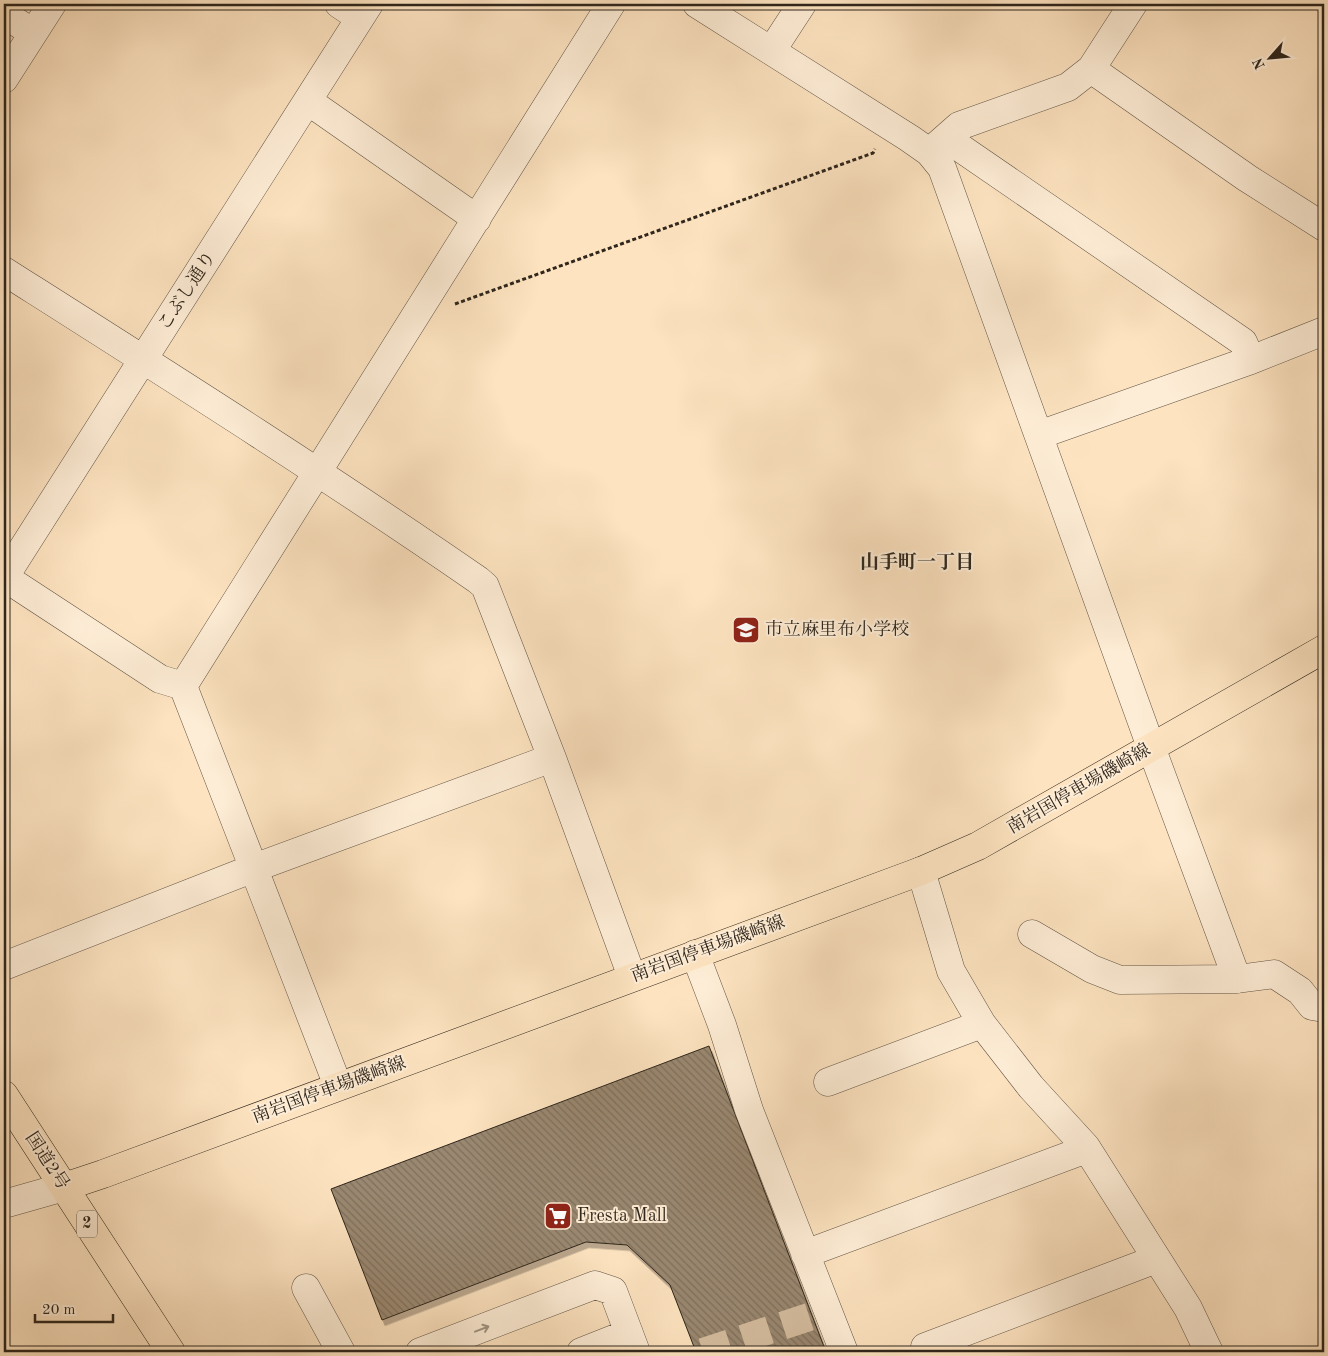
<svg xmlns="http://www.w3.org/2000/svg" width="1328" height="1356" font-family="'Old Standard TT','Noto Serif JP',serif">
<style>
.building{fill:url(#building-back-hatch);stroke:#2f261c;filter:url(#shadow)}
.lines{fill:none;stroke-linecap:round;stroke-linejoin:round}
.minor-tunnel{stroke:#d4bd9f;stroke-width:28;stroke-dasharray:28 14;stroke-linecap:butt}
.minor-casing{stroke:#625545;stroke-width:29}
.major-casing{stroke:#2f261c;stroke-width:29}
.highway-casing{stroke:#2f261c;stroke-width:29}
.path{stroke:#2f261c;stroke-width:3;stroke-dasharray:4 2.5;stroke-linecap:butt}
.minor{stroke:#feedd6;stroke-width:28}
.major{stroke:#fde3c0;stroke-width:28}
.highway{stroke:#fde3c0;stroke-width:28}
.oneway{stroke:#a19382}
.labels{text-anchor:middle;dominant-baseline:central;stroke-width:4;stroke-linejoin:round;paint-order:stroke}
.shield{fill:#feedd6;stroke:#6d6254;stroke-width:1}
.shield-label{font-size:16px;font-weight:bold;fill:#2f261c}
.street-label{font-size:18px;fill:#2f261c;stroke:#feedd6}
.poi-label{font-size:18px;fill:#2f261c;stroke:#feedd6;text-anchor:start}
.neighbourhood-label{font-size:19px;font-weight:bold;fill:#2f261c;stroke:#feedd6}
</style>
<defs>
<pattern id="building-back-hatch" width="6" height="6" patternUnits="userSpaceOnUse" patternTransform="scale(1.25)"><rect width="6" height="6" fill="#9a8871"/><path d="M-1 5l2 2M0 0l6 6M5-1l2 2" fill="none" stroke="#7e6f5c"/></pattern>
<filter id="shadow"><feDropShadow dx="3" dy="5.5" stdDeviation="0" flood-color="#0004"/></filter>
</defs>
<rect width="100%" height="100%" fill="#fde3c0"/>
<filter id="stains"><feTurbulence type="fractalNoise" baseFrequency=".004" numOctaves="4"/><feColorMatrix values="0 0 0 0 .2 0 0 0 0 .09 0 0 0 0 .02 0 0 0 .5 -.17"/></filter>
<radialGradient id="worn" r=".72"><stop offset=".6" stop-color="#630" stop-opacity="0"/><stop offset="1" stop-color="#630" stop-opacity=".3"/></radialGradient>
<!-- building -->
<path class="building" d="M709,1046l117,306h-130l-26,-67 -43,-40 -41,-3 -204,78 -51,-131z"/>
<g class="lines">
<!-- minor-tunnel -->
<path class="minor-tunnel" d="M703,1352l109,-36"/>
<!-- minor casing -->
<g class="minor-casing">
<path id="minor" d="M339,4l21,14
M697,4l212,134 20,14 13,16 209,579 86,232
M4,14l29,19
M772,50l30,-46
M1091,69l156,109 77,49
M4,79l48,-75
M308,101l169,118
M946,138l297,204 8,18
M934,148l25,-22 109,-39 23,-18 42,-65
M4,271c159,101 319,202 474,309l7,6 67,172 80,219
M1039,435l212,-75 73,-29
M4,577l156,102 23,7 155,400
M4,578l365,-574
M183,686l428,-682
M921,871l30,100 31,53 49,63 55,60 102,161 21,44
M1032,934l60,35 28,11 117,-1 37,-5 26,17 12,15 12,2
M695,954l27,71 27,85 95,242
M4,966l250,-98 298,-110
M828,1082l154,-58
M4,1204l60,-17
M805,1254l271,-101 10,-6
M306,1288l35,64
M925,1347l221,-84 8,-7
M420,1352l175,-67 18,6 23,61
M581,1352l48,-19"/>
</g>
<!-- major casing -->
<g class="major-casing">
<path id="major" d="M64,1187l39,-13 818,-303 57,-25 346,-197"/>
</g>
<!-- highway casing -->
<g class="highway-casing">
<path id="highway" d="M4,1095l167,257"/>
</g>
<!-- path -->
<path class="path" d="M455,304l418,-151 2,-4"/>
<!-- minor -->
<use href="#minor" class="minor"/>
<!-- major -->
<use href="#major" class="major"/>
<!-- highway -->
<use href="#highway" class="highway"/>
</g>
<!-- one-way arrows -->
<defs><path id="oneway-shaft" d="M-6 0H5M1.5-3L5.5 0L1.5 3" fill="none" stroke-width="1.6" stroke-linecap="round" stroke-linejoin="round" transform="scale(1.25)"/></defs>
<use class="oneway" href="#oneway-shaft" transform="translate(482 1329) rotate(-21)"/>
<!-- icons -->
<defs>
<g id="school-square" transform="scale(1.4375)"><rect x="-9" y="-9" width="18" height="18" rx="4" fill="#8f2418" stroke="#feedd6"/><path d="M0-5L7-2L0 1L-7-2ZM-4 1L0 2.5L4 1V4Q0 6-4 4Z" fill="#fff"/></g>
<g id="supermarket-square" transform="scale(1.4375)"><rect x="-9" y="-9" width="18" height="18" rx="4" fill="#8f2418" stroke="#feedd6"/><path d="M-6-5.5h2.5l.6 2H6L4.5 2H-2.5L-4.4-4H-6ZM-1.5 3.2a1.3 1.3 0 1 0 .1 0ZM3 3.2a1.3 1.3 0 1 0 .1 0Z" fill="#fff"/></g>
</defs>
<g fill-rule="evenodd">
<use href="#school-square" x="746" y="630"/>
<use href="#supermarket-square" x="558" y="1216"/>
</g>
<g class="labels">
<!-- shield labels -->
<rect class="shield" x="77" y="1210.5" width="20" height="27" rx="4"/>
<g class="shield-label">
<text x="87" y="1224">2</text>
</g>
<!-- street labels -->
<g class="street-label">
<text transform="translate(187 291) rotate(-57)">こぶし通り</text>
<text transform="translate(1079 789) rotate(-30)">南岩国停車場磯崎線</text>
<text transform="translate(708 949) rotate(-20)">南岩国停車場磯崎線</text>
<text transform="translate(329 1090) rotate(-20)">南岩国停車場磯崎線</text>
<text transform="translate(47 1161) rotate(57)">国道2号</text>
</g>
<!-- poi labels -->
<g class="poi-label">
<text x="765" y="630">市立麻里布小学校</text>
<text x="577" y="1216">Fresta Mall</text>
</g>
<!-- neighbourhood labels -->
<g class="neighbourhood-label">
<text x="917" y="563">山手町一丁目</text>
</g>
</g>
<!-- margin -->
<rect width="1328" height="1356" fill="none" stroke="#fde3c0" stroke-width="20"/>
<rect x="5" y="5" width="1318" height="1346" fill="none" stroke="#2f261c" stroke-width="2.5"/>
<rect x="10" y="10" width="1308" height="1336" fill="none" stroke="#2f261c"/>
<!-- north arrow -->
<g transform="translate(1270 58) rotate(243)" stroke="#feedd6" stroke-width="4" paint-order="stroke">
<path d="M0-4L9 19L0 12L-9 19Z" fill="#2f261c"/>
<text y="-8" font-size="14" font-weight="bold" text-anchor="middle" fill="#2f261c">N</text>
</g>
<!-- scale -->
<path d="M35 1314v8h78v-8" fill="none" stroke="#2f261c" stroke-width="2.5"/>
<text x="42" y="1314" font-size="15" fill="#2f261c" stroke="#feedd6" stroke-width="4" paint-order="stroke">20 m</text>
<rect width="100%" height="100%" filter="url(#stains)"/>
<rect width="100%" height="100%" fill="url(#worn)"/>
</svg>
